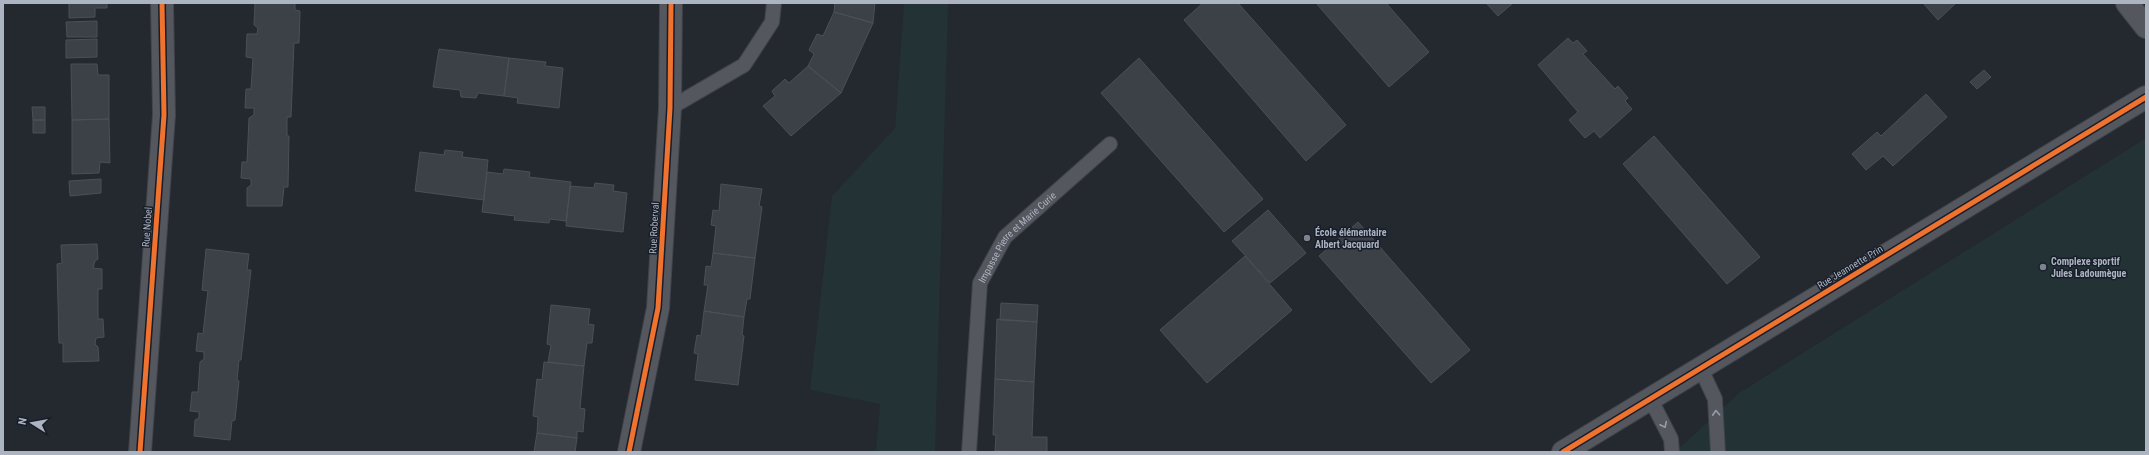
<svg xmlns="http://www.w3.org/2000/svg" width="2149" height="455" font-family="'Roboto Condensed',sans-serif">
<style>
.green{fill:#223235}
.building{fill:#3c4047;stroke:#4b5058}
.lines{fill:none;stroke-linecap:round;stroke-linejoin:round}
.lane-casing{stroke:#404349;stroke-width:16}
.street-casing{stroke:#404349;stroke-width:24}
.lane{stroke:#54575e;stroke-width:14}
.street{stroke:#54575e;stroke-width:22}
.cycleway-casing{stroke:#181e29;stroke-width:8}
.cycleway{stroke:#ef722f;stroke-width:5}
.oneway{stroke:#969da9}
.poi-dot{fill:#7c838f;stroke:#181e29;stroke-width:1.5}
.labels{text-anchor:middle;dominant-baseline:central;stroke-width:3;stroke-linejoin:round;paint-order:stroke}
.street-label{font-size:10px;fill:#acb4c2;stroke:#181e29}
.poi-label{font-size:10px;font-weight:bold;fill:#acb4c2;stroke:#181e29;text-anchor:start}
</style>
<rect width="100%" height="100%" fill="#24282f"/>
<!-- green -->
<path class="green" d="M904,3h44l-13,449h-59l4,-48 -70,-14 22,-194 63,-68z
M2146,138v314h-471l64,-59z"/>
<!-- building -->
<path class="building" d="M69,3h38v5h-12v9l-26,1z
M255,3h40v7l5,1 -1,32h-5l-3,74h-4v19h2l-1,51h-4l-2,19h-35v-18l4,-3v-6l-10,-1 1,-16h5l2,-44 5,-3v-7h-9l1,-19h5l2,-31 -7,-1 1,-23h10l1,-6 -4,-3z
M835,3h40l-2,20 -39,-11z
M1203,3h35l108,122 -40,36 -122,-141z
M1316,3h70l43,49 -40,35z
M1486,3h27l-15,13z
M1926,3h30l-18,17 -14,-16z
M834,12l39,11 -32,70 -33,-27 6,-12 -5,-4 8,-16 6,2z
M97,21v16h-30l-1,-15z
M1568,38l5,5 4,-3 10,11 -4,3 32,35 3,-3 10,12 -3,3 7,8 -32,29 -6,-7 -9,7 -16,-18 9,-8 -40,-47z
M97,39v18l-31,1v-18z
M439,49l70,9 -5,38 -26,-3 -2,5 -15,-1 -1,-7 -27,-3z
M509,58l37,4 -1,4 18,2 -4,40 -42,-5 1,-5 -14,-2z
M1139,58l124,141 -39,33 -123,-139z
M71,64h26l1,11h11v44l-37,1z
M808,66l33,27 -50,43 -28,-30 12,-10 -3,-5 13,-12 4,4z
M1984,70l7,7 -14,12 -7,-7z
M1926,94l21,23 -54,49 -10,-10 -17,14 -14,-16 25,-22 4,4z
M32,107h13v13h-12z
M109,119l1,44 -10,-1 -1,11 -27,1v-54z
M33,120h12v13h-12z
M1654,136l106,121 -33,27 -104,-120z
M445,150l18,2 -1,5 26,3 -4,40 -69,-9 5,-39 24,3z
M504,169l26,3 -1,5 42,5 -5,39 -16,-2 -1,4 -35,-3 1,-4 -33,-4 5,-40 16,2z
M101,179v14l-31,3 -1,-15z
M595,183l19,2 -1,6 14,2 -4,39 -57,-6 4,-40 24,2z
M721,184l41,5 -3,17 3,1 -7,51 -42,-5 3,-27 -5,-1 2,-15 6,1z
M1268,210l38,43 -36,30 -38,-42z
M1358,222l112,128 -39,33 -112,-127z
M97,244l1,15 -3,2 -2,7 9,1v20h-4v30h5l1,18 -8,1 -1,6 3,3 1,14 -36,1v-19h-4l-2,-79 5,-1 -1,-18z
M206,249l43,5 -2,16h4l-10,90h-2l-2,20 2,1 -4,39 -3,1 -2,19 -36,-4 1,-16 4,-2v-6l-9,-1 2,-19h6l2,-30 4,-3v-7l-8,-1 2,-18 5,1 3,-27 2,-16 -6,-1z
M713,253l42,5 -5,41h-3l-3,18 -40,-6 4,-26h-4l2,-19 5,1z
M1245,256l47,54 -85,73 -47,-53z
M1001,303l37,2 -1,17 -37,-2z
M551,305l39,4 -2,15 6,1 -2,18h-5l-3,23 -36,-4 3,-17 -4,-1z
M704,311l40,6 -2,18 2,1 -6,49 -43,-5 3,-26 -4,-1 3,-18 4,1z
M997,319l40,3 -3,60 -39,-3z
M544,362l40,4 -4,42 5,1 -2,23 -6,-1v7l-40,-5 1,-16 -5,-1 4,-37 5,1z
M995,379l39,3 -2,55h15v15l-52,-1 1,-16h-3z
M537,433l40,5 -2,14h-41z"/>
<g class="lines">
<!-- lane casing -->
<g class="lane-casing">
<g id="lane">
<path d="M670,108l74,-43 28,-43 2,-19"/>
<path d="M1701,369l14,30 3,53"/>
<path d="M1651,400l20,39 1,13"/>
<path id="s1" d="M969,452l11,-169 25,-46 105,-93"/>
</g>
</g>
<!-- street casing -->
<g class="street-casing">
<path id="street" d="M2127,3l19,24
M140,452l24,-337 -2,-112
M629,452l29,-144 12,-200 1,-105
M1563,452l583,-355"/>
</g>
<!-- lane -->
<use href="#lane" class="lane"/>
<!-- street -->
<use href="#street" class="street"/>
<!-- cycleway casing -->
<g class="cycleway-casing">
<path id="cycleway" d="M140,452l24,-337 -2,-112
M629,452l29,-144 12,-200 1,-105
M1563,452l583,-355"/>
</g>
<!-- cycleway -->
<use href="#cycleway" class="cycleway"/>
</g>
<!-- one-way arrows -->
<defs><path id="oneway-chevron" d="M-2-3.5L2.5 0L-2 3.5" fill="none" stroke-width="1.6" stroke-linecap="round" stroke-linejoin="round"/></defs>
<g class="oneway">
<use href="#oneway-chevron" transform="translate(1716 413) rotate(-93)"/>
<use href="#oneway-chevron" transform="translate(1664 425) rotate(63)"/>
</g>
<!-- markers -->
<g class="poi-dot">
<circle cx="1307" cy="238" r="4"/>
<circle cx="2043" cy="267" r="4"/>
</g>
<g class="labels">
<!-- street labels -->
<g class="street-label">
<text transform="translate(147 227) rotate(-86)">Rue Nobel</text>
<text transform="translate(654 228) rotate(-87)">Rue Roberval</text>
<text stroke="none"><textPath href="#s1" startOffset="229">Impasse Pierre et Marie Curie</textPath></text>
<text transform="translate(1850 267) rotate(-31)">Rue Jeannette Prin</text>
</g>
<!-- poi labels -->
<g class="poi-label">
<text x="1315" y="232">École élémentaire<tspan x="1315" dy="12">Albert Jacquard</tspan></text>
<text x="2051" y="261">Complexe sportif<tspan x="2051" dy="12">Jules Ladoumègue</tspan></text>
</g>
</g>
<!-- border -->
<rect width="2149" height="455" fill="none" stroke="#acb4c2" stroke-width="8"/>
<!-- north arrow -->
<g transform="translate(32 423) rotate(281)" stroke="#181e29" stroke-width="3" paint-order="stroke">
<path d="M0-3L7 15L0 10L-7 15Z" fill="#acb4c2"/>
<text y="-6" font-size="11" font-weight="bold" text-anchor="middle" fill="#acb4c2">N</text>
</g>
</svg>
